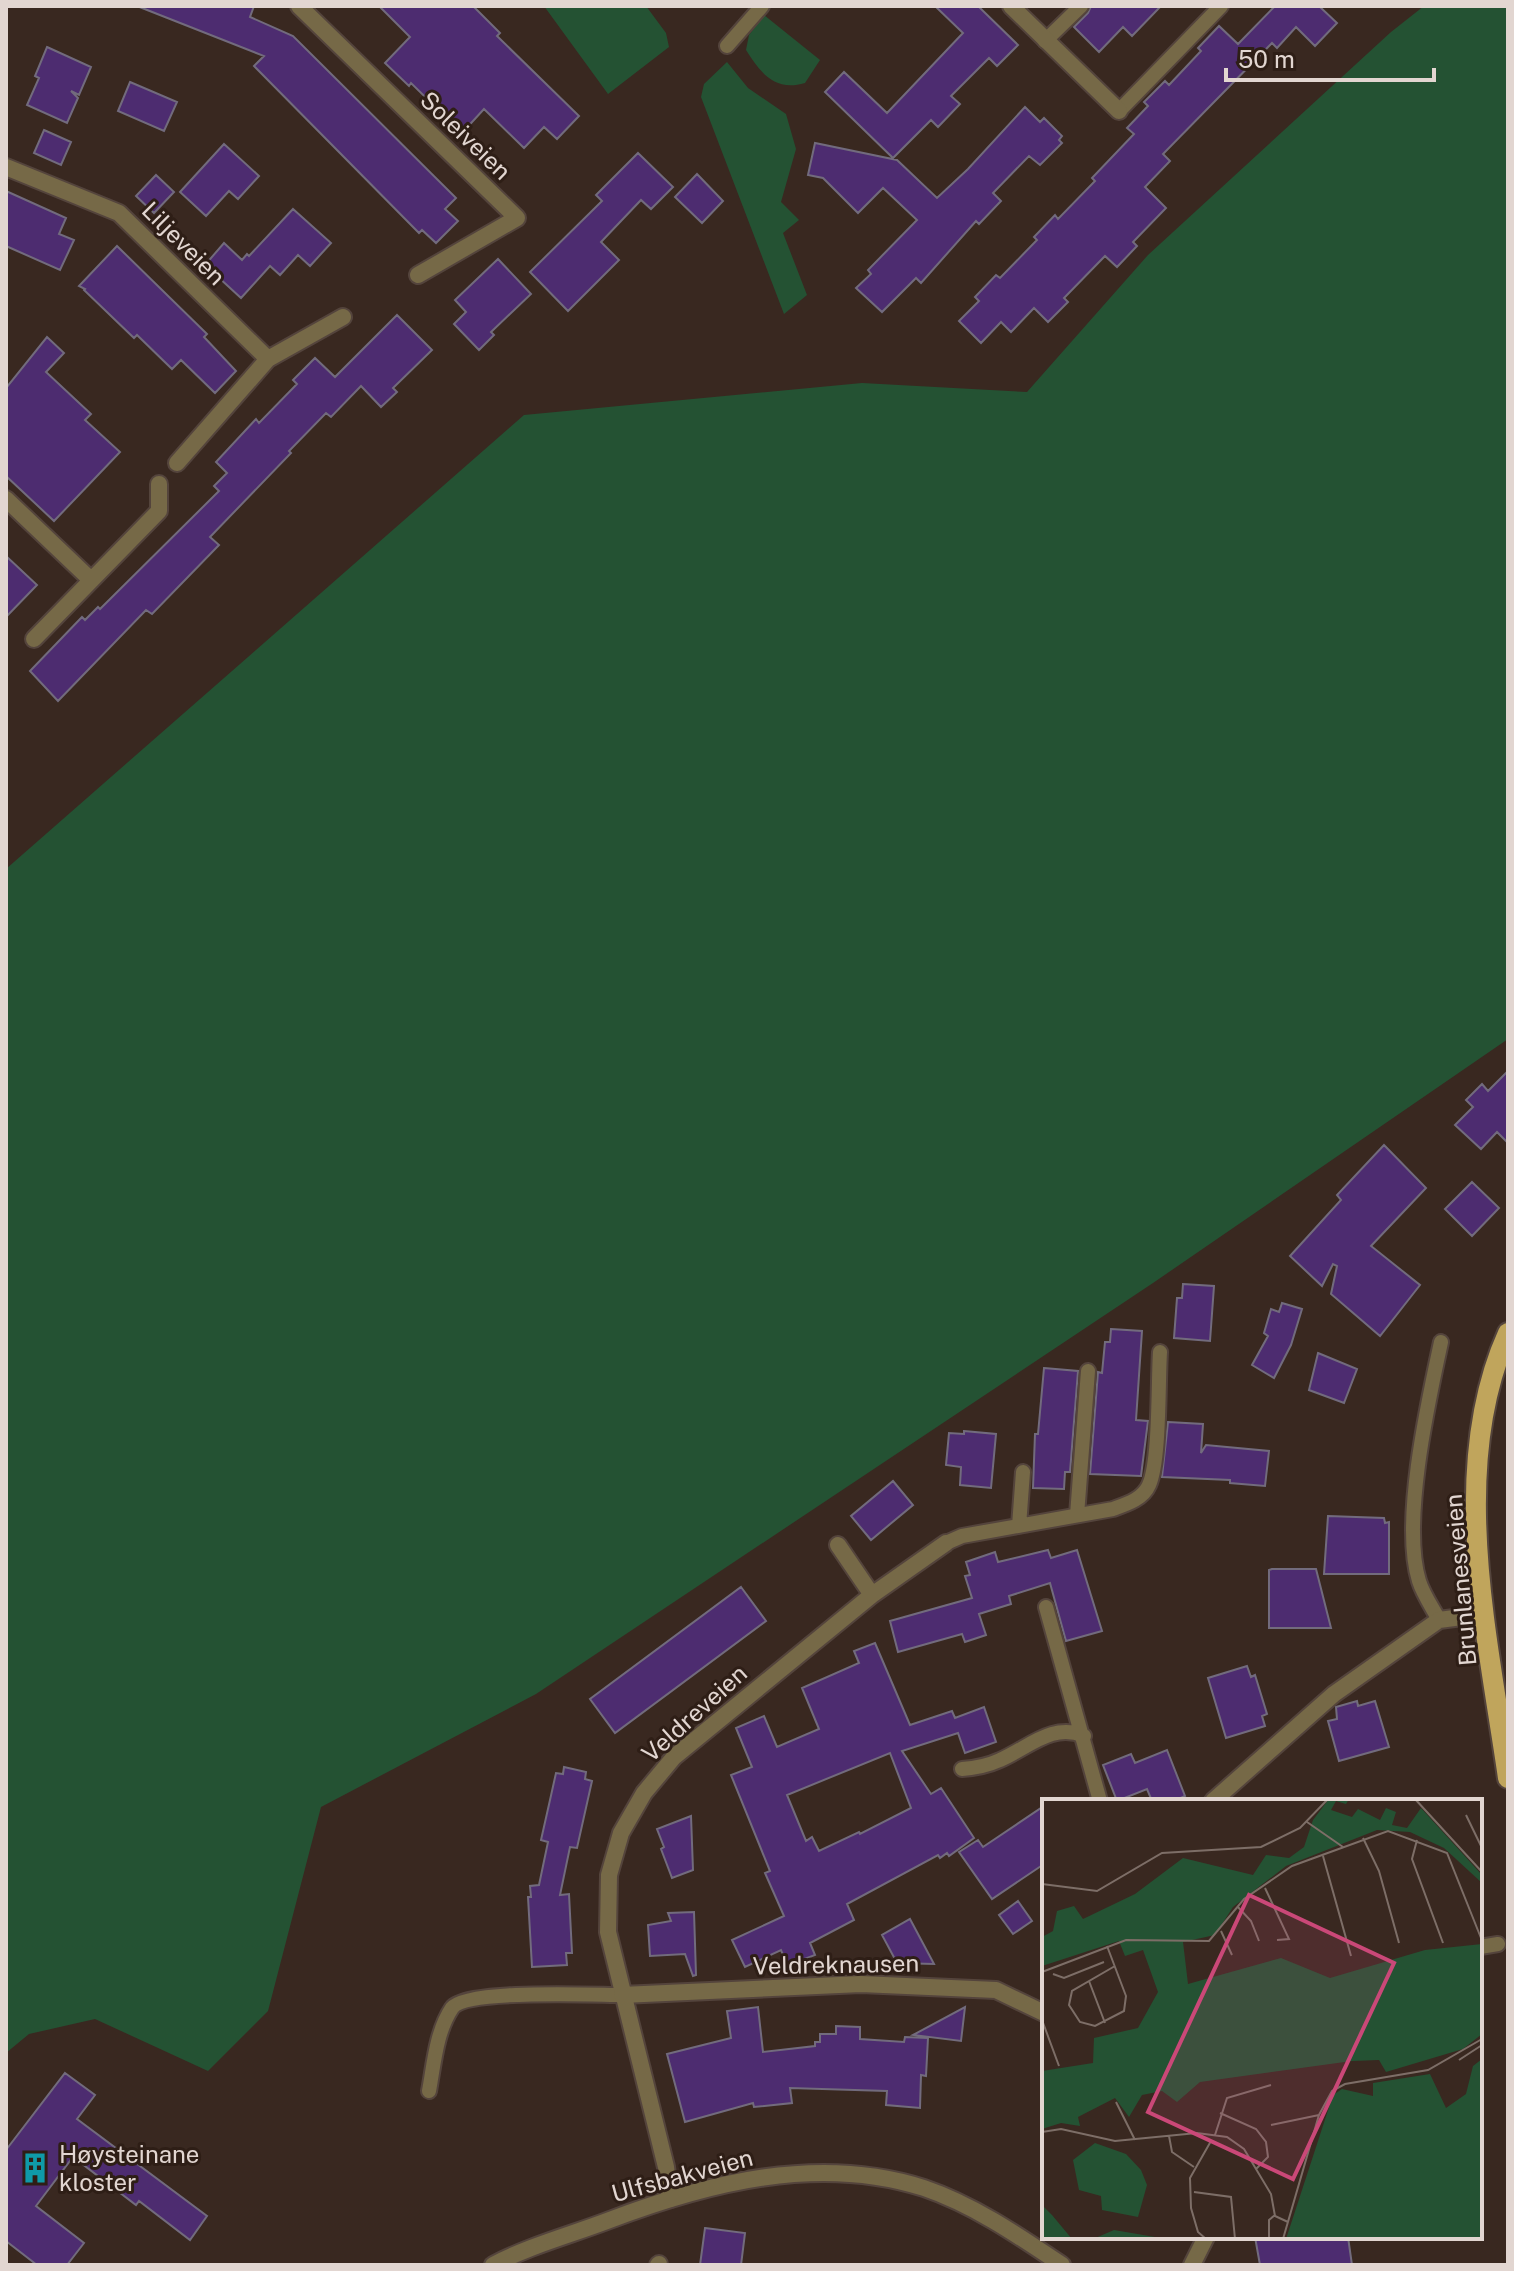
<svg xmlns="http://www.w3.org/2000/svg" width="1514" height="2271" font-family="'Public Sans',sans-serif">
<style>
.green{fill:#245233}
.building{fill:#4d2c70;stroke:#726b7d;stroke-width:2;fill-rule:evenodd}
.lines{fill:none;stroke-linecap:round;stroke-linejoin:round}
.service-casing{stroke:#54443c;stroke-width:18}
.minor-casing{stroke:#54443c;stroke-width:20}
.tertiary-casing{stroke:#54443c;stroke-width:20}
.primary-casing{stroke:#54443c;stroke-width:24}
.service{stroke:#766947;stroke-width:14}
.minor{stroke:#766947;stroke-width:16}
.tertiary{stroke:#766947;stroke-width:16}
.primary{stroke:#c0a55c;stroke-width:20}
.labels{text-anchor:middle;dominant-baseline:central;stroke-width:6;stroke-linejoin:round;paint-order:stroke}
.street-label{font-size:24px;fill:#e2d6d1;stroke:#2e1e16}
.poi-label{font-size:24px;fill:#e2d6d1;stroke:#2e1e16;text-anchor:start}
.inset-road{fill:none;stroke:#7d6e67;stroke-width:2}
.view{fill:#ca4878;fill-opacity:0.15;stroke:#ca4878;stroke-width:4}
.inset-edge{fill:none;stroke:#e2d6d1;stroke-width:4}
</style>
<rect width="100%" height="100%" fill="#392820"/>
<!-- green -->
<path class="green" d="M544,6h102l20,27 3,14 -61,47z
M1424,6h84v1033l-355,244 -617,411 -215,113 -53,204 -60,60 -113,-52 -66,15 -23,19v-1184l518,-454 338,-32 165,9 121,-137 243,-223z
M764,15l56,45 -15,23c-31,9 -44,-10 -59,-33l3,-15z
M727,62l21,26 38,26 10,35 -15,53 18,18 -16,13 24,62 -23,19 -83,-217 3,-13z"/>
<!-- building -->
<path class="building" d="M137,6h117l-4,11 43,19 163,162 -11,11 13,12 -22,22 -14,-13 -3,3 -165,-167 10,-10z
M379,6h94l27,27 -3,3 82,80 -22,23 -13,-12 -20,21 -40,-39 -22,24 -51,-50 -2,3 -24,-23 25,-26z
M935,6h43l40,39 -21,21 -8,-8 -38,38 9,8 -22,23 -7,-7 -38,38 -68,-66 19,-20 43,41 76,-80z
M1091,6h70l-29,30 -9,-9 -24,25 -25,-25 14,-14z
M1275,6h44l18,17 -22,23 -19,-19 -19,21 -5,-5 -109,111 7,7 -25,26 21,21 -33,34 4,4 -20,21 -12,-11 -41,42 4,4 -20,20 -14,-14 -23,24 -10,-10 -20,21 -22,-22 20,-20 -4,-4 21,-22 4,3 37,-38 -3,-3 21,-22 3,4 37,-38 -3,-3 42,-44 -7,-6 21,-22 -4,-4 21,-21 4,4 32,-34 -3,-3 21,-22 19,18z
M47,47l44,20 -12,28 -8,-4 7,7 -11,25 -40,-18 12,-27 -4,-2z
M130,82l47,20 -13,29 -46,-20z
M1025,107l15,15 4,-4 18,18 -3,4 3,3 -22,22 -11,-9 -36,37 8,8 -22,23 -3,-3 -55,62 -5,-5 -34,34 -26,-24 15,-14 -3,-4 49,-50 -34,-32 -25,25 -35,-35 -15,-3 7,-32 82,17 40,38 31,-29z
M44,130l27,12 -10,23 -27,-12z
M224,144l35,32 -21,23 -9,-8 -23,25 -26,-24z
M638,153l35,34 -22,22 -10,-9 -40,42 18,18 -51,51 -38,-39 72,-71 -6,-6z
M697,174l26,27 -21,22 -27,-26z
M156,175l18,17 -20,21 -18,-17z
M6,191l60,27 -7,16 15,6 -14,30 -54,-24z
M293,209l38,34 -21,23 -12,-11 -18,20 -10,-9 -29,32 -36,-33 19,-22 18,17 5,-6 2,2z
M117,246l90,88 -3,3 32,34 -21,22 -34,-33 -9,9 -35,-34 -3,3 -50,-48 1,-1 -6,-3z
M498,259l33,35 -40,38 3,3 -15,15 -25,-26 12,-12 -11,-12z
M397,315l35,35 -39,38 4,4 -16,15 -20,-21 -30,31 -5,-4 -37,38 2,2 -81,84 9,8 -67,69 -6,-4 -88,91 -28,-30 52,-54 3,3 13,-13 2,2 119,-118 -5,-5 13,-13 -11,-11 40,-43 3,4 38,-39 -4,-4 22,-22 20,19z
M47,337l17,16 -18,19 45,42 -6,6 35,32 -66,69 -48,-45v-88z
M6,556l31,29 -31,32z
M1508,1071v72l-11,-11 -16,17 -26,-24 18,-18 -7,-7 16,-16 6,7z
M1384,1145l42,43 -55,58 49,39 -40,51 -49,-42 6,-28 -4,-2 -11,22 -32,-30 51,-56 -4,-5z
M1472,1182l27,26 -27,28 -27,-27z
M1183,1284l31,2 -4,55 -36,-3 3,-40h5z
M1282,1303l20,6 -11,36 -17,33 -22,-13 16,-29 -4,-3 7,-24 8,3z
M1111,1329l31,2 -6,89 12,1 -7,55 -51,-2 8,-102 4,1 3,-31h5z
M1318,1353l39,16 -13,34 -35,-13z
M1044,1368l34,3 -8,101h-5l-1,17 -31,-1 2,-54h3z
M1168,1422l35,2 -2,29 5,-8 63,6 -4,35 -35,-3v-3l-68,-3z
M964,1431l32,3 -5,54 -31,-3 1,-18 -15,-2 3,-32 15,1z
M893,1481l20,24 -42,35 -20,-24z
M1328,1516l56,2 1,5 4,-1v52h-65z
M1048,1550l3,8 26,-8 25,81 -36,10 -16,-58 -41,13 2,8 -32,10 7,21 -21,7 -3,-8 -64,18 -8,-31 82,-23 -7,-22 5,-1 -4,-13 29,-10 3,10z
M1272,1569h44l15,59h-62v-58z
M741,1587l25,34 -151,112 -25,-34z
M875,1643l35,82 42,-14 3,7 29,-11 12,35 -31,11 -7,-20 -56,18 29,43 10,-6 33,50 -25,18 -2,-3 -7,5 -2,-3 -91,49 7,16 -44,23 5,12 -18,7h-11l-5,-12 -36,17 -13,-27 52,-24 -19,-43 5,-2 -39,-96 21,-8 -16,-39 28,-12 13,31 42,-18 -17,-41 57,-25 -5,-12zM890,1753l21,55 -51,26 -1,-2 -40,19 -7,-14 -6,4 -19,-46z
M1247,1666l4,11 4,-2 12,39 -5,2 3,10 -39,12 -18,-60z
M1357,1701l1,5 17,-5 14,46 -50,14 -11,-40 9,-2 -1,-12z
M1167,1750l18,46 -11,5h-22l-5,-12 -30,12 -14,-36 28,-11 4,9z
M564,1767l22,5 -1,7 7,2 -15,67 -7,-1 -10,48 9,-1 3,59h-6l1,12 -35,2 -4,-70h3l-1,-11 9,-1 9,-43 -7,-2 9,-40 6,-27 7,1z
M1044,1806v58l-52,35 -33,-47 19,-12 5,7z
M691,1816l2,54 -21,8 -11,-29 3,-2 -7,-18z
M1018,1901l14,20 -19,13 -14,-19z
M694,1912l2,63 -3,1 -8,-22 -35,2 -2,-31 23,-4 -3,-8z
M910,1919l24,45 -37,-1 -15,-28z
M758,2007l5,45 52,-6v-4h5v-8h16v-8l24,1v12l44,3 1,-5 23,1 -2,38 -5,-1 -1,33 -34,-3 1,-14 -97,-3 2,15 -38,4 -1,-4 -68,19 -18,-68 64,-16 -4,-27z
M965,2007l-4,34 -48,-6z
M65,2073l30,22 -18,24 130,97 -17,24 -51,-39 -3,4 -63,-48 -37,49 48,37 -17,22h-30l-31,-24v-91z
M705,2228l40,5 -4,32h-41z
M1255,2237h93l4,28h-92z"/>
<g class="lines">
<!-- service casing -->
<g class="service-casing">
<path id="service" d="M1045,41l36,-35
M727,46l35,-40
M1119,111l102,-105
M1077,1515l11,-144
M1019,1526l4,-54
M946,1543l16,-7 151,-27c14,-5 30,-10 36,-24 11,-24 9,-103 11,-133
M1046,1607l54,194
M1439,1620c-7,-13 -16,-26 -20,-39 -18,-58 9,-179 22,-239
M962,1769c14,-1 25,-3 38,-9 28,-12 53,-38 84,-24
M1480,1947l18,-3
M429,2091c5,-27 7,-59 23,-83 14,-19 142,-13 170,-13"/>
</g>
<!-- minor casing -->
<g class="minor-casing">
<path id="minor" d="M299,6l218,212 -99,57
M1011,6l108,105
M6,167l113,46 149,146
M177,463l91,-104 75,-42
M6,499l85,81
M34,639l125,-128v-27
M838,1545l34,50
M1213,1801l121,-107 105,-74 46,-6
M622,1995l239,-11 135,6 48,23
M670,2199l-4,-32 -58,-235 1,-57 12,-42 23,-40 30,-36 198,-162 74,-52
M658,2265l1,-1
M1192,2265l14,-28"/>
</g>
<!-- tertiary casing -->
<g class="tertiary-casing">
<path id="tertiary" d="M493,2265c36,-19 77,-30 114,-44 100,-38 211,-67 317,-33 50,17 95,48 138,77"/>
</g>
<!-- primary casing -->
<g class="primary-casing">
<path id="primary" d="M1508,1333c-61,135 -20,304 0,445"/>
</g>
<!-- service -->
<use href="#service" class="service"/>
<!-- minor -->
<use href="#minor" class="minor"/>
<!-- tertiary -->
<use href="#tertiary" class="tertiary"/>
<!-- primary -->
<use href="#primary" class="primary"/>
</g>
<!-- icons -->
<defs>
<g id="building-bare" transform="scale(2.4)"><path d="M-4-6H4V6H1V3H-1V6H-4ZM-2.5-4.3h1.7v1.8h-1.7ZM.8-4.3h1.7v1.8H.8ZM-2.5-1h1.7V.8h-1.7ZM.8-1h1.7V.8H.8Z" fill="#0f9aa8" stroke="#2e1e16" stroke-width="2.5" paint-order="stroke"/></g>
</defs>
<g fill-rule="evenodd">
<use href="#building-bare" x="35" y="2168"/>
</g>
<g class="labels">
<!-- street labels -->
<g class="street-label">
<text transform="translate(466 135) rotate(44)">Soleiveien</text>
<text transform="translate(184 243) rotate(45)">Liljeveien</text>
<text transform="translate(1460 1580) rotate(-95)">Brunlanesveien</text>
<text transform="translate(694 1713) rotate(-42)">Veldreveien</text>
<text transform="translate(836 1964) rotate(-1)">Veldreknausen</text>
<text transform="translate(682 2175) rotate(-15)">Ulfsbakveien</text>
</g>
<!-- poi labels -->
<g class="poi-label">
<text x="59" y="2154">Høysteinane<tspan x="59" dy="28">kloster</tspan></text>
</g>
</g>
<!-- overview -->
<g transform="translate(1042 1799)">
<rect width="440" height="440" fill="#392820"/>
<path d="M287,0h20l-3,5 -10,-3 -5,9 21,7 6,-8 22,11 6,-12 10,4 -4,13 15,3 14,-20 61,67v8l-38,-35 -34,-16 -33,-2 -91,36 -53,41 -18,28 -32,7 5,42 93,-26 49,20 95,-28 57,-6v90l-19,15 -77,23 -7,-12 -27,1 -152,21 -23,20 -15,-11 -20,4 -13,22 -14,-19 -37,19 2,9 -19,-3 -19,6v-58l51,-8 1,-25 44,-10 20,-36 -15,-42 -18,6 -6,-15 -77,25v-29l11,-6 4,-20 17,-5 9,13 52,-25 48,-36 70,17 13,-20 23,3 15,-11 9,-27zM440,260v180h-196l47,-144 9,-6 31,7v-13l57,-9 16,34 20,-14 7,-28zM53,344l31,11 15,16 6,15 -9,32 -36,-7 -1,-14 -22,-6 -6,-30zM0,406l10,10 20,24h-30zM72,431l41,7 10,2h-72z" fill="#245233"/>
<path class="inset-road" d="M373,0l67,73M424,16l16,33M265,23l36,25M321,39l16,33 20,72M375,41l-5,19 31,84M281,57l28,100M0,85l55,7 65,-38 99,-6 39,-19 28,-29M223,89l24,51 -12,1M195,107l14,15 8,20M179,132l11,24M65,147l19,50 -2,15 -29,15 -15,-4 -11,-17 3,-14 43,-25M0,173l84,-32 83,1 35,-42 48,-33 96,-35 59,22 34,85M11,175l11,4 40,-16M47,182l16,42M0,221l17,46M417,261l23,-15M74,303l19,38M178,314l36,16 10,13 2,15 -12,12M229,326l48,-10M0,333l19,-3 54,12 82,-8 30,4 17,12 27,45 4,22 13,6M173,336l12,-37 44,-13M127,337l3,16 22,15M152,393l37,5 4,42M164,440l-8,-7 -7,-24 -1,-30 21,-37M227,440v-19l6,-5M241,440l36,-124 13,-24 13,-7 83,-14 54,-31"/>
<path class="view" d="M207,96l145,68 -101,216 -145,-67z"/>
<rect width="440" height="440" class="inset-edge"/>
</g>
<!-- border -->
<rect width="1514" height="2271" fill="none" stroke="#e2d6d1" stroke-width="16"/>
<!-- scale -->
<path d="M1226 68v12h208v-12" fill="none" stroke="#e2d6d1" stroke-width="4"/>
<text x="1238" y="68" font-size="24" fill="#e2d6d1" stroke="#2e1e16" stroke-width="6" paint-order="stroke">50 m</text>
</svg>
